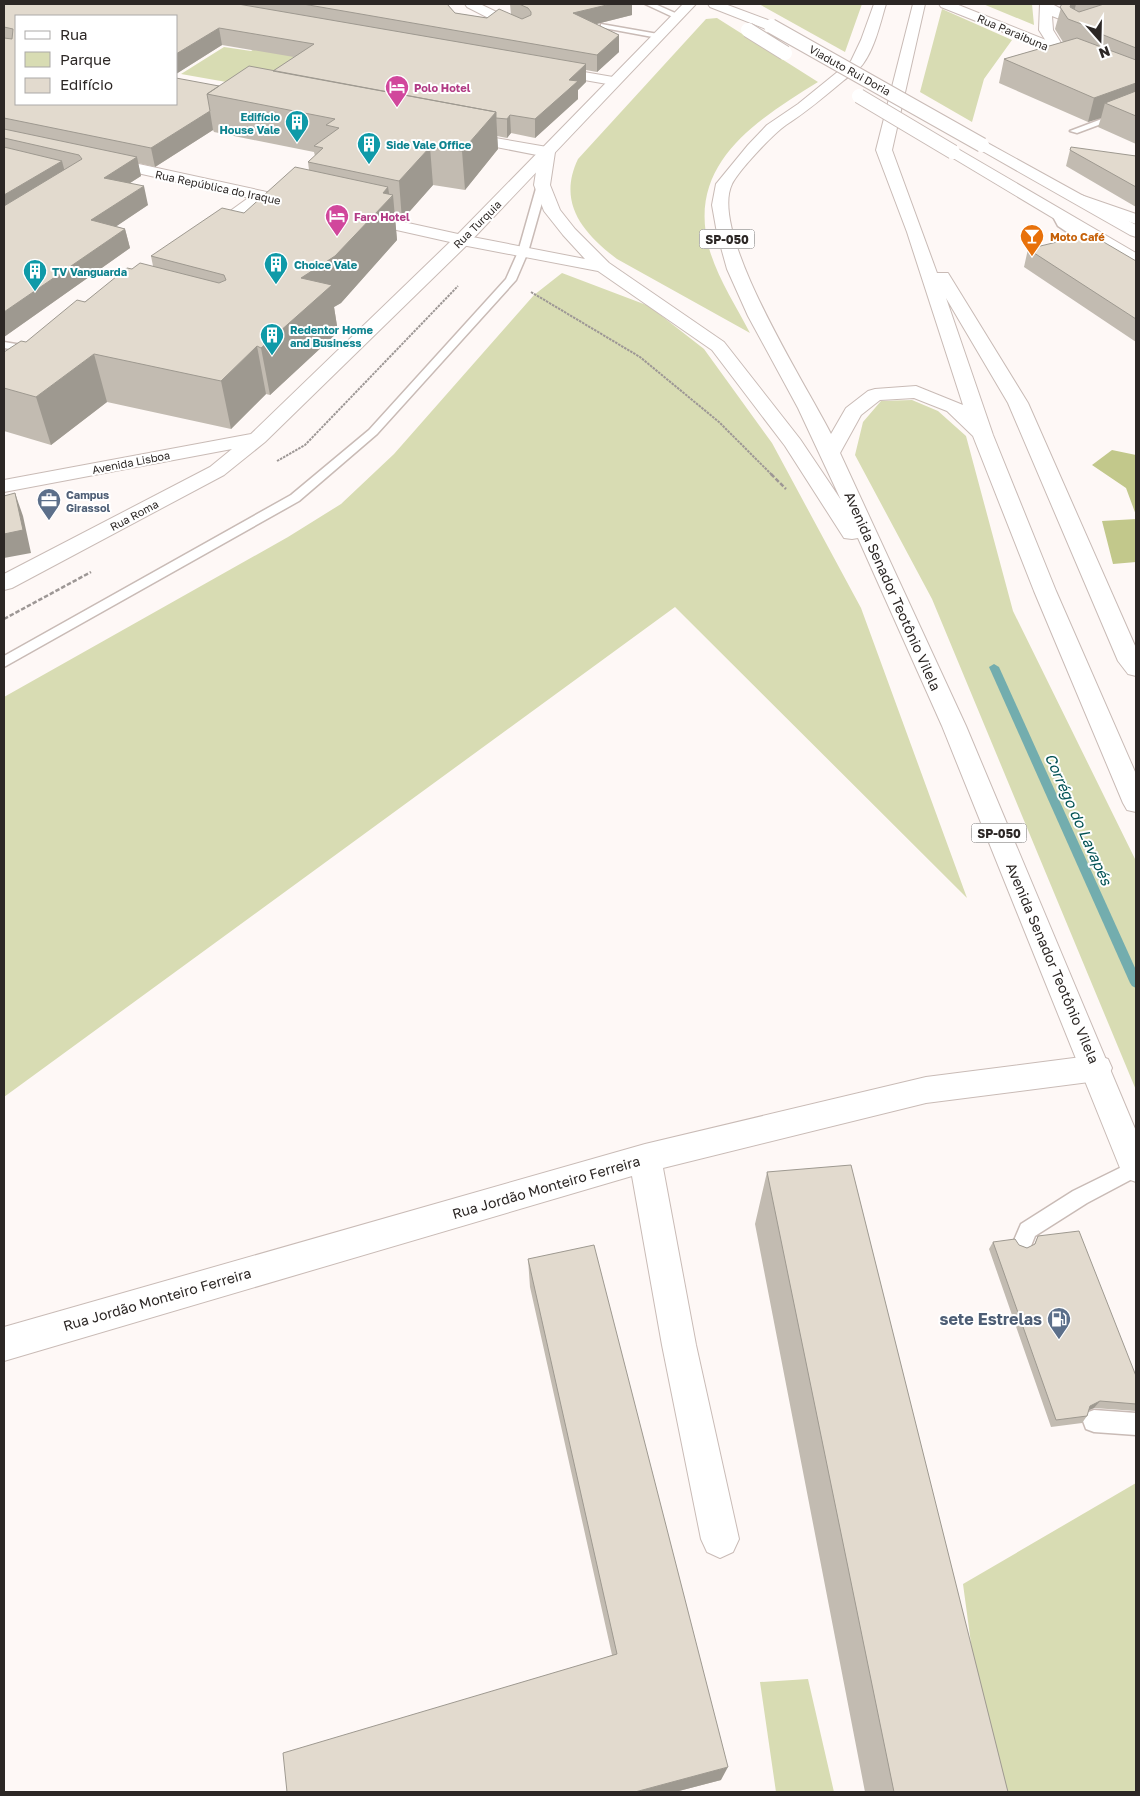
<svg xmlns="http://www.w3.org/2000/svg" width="1140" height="1796" font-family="'Golos Text',sans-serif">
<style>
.green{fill:#d8dcb3}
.forest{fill:#c2c88b}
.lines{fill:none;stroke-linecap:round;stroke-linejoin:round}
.stream{fill:#73adae;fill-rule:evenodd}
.lane-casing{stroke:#c9bbb6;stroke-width:3}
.street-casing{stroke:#c9bbb6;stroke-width:2}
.secondary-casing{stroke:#c9bbb6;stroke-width:2}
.primary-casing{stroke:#c9bbb6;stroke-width:2}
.highway-casing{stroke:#c9bbb6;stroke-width:2}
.path-far1{stroke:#9d9795;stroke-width:2;stroke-dasharray:2.5 1;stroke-linecap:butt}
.path{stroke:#9d9795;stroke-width:2.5;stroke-dasharray:4.5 2;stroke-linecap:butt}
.lane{fill:#fff;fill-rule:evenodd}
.street{fill:#fff;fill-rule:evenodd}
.secondary{fill:#fff;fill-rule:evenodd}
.primary{fill:#fff;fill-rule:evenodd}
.highway{fill:#fff;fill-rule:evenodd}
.primary-bridge-casing{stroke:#c9bbb6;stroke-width:16;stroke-linecap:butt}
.primary-bridge{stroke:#fff;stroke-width:14}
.wall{fill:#c2bbb1;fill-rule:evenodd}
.shaded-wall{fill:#9e9990}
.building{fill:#e2dace;stroke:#9e9990}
.labels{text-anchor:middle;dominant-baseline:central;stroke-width:4;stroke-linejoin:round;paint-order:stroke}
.far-street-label{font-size:11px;fill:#2c2725;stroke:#fff}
.far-hotel-label{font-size:11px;font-weight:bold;fill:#b23c85;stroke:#fff;text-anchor:start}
.far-culture-label{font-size:11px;font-weight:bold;fill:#0d838f;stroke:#fff;text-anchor:start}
.far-food-label{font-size:11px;font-weight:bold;fill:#c56008;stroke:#fff;text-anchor:start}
.far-service-label{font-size:11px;font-weight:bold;fill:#4e5e75;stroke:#fff;text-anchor:start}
.shield{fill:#fff;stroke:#6b6866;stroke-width:1}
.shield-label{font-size:12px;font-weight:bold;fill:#2c2725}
.street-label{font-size:14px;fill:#2c2725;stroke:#fff}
.water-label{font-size:15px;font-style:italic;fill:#025254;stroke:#fff}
.near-service-label{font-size:16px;font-weight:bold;fill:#4e5e75;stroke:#fff;text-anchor:end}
</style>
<rect width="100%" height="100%" fill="#fef8f6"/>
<!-- green -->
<path class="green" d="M759,4h103l-17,48z
M983,4h49l2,21z
M942,9l70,31 -28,39 -12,43 -52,-30z
M717,18l101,64c-61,38 -132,81 -109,166 8,29 27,58 41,85l-133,-74c-34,-26 -60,-56 -39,-100l128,-140z
M282,31l55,9 -71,49 -85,-15 43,-27 27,4z
M562,273l87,33 55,43 68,94 89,165 106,290 -292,-291 -671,490v-400l284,-160 53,-33 53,-50 140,-159z
M912,400l26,11 28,25 47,175 123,250v229l-204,-491 -77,-144 8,-33 18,-21z
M1136,1483v309h-145l-28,-208z
M808,1679l26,113h-58l-16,-110z"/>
<!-- forest -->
<path class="forest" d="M1112,450l24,5v60l-10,-27 -34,-23z
M1136,519v43l-23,2 -11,-43z"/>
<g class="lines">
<!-- stream -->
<path class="stream" d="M994,664l5,3 137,303v18l-4,-2 -2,-3 -141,-316z"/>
<!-- lane casing -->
<g class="lane-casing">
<path id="lane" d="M645,4h10l27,12 -7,2z
M601,24l57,10 4,2 -4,2 -54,-10h-3z
M1136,106v5l-59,22 -7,-2z
M542,182l5,3 -19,67 -12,28 -139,154 -78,67 -295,166v-11l287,-161 78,-65 137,-151 12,-27 19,-67z
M1056,210l3,1 6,11 26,18 10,3v4l-16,-3 -27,-18 -7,-13z
M4,342l30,5 5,3 -5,3 -30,-5z
M1136,1160v17l-49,26 -52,33 -6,15 -7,3 -7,-3 -3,-6 9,-21 52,-33z
M1094,1410l42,3v22l-42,-3 -8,-3 -3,-8 3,-8z"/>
</g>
<!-- street casing -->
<g class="street-casing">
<path id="street" d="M465,4h15l48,23 2,3 -7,4 -5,-1 -51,-26z
M1040,4h12l15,8 28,3 6,4c-10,11 -37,2 -49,-3l1,14 13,21 -7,4 -5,-1 -15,-24z
M549,66l64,11 7,4 -7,4 -69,-12 -2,-3z
M460,132l87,15 5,2 3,3 -3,3 -5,2 -92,-18 -2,-3 2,-3z
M261,191l6,2 2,3 -2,3 -51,37h-12l-2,-3 2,-3 51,-37z
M1081,195l55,19v10l-61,-21 -2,-3 2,-3z
M1097,1055l11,4 4,9 -4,9 -11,4 -171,22 -263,65 33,177 43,194 -6,13 -13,6 -13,-6 -6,-13 -39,-194 -30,-169 -628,185v-34l641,-183 281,-67z"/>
</g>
<!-- secondary casing -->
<g class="secondary-casing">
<path id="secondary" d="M683,4h13l-228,240 -203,198 -41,33 -212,113 -8,2v-16l206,-107 22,-18 -228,43v-12l247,-46 199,-192 -98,-22 -2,-3 2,-3 6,-2 100,22z
M102,156l197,43 6,2 2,3 -2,3 -6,2 -202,-45 -3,-3 3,-3z"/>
</g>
<!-- primary casing -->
<g class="primary-casing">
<path id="primary" d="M708,4h17l51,19 2,3 -7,4 -5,-1 -56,-22z
M939,4h17l180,72v9l-195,-78z
M982,140l154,85v12l-6,-2 -153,-87 -3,-3 3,-3z
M953,147l5,2 178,104v12l-6,-1 -182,-109 -3,-3 3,-3z"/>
</g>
<!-- highway casing -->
<g class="highway-casing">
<path id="highway" d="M874,4h12c-6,20 -11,43 -23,60 -5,7 -14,12 -20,17 -19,16 -37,31 -57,44 -14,10 -47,45 -54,59 -24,49 75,202 99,250l15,-26 22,-17 7,-2 41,-3 47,19 -56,-173 -31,-82 37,-146h12l-33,146 45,123h11l80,130 108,245v28l-8,-2 -10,-13 -110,-258 -62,-105 47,137 63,156 80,183v38l-9,-2 -4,-7 -89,-212 -61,-155 -26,-25 -33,-13 -34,2 -19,15 -21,38 126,273 170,405v51l-11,-4 -5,-10 -178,-442 -84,-188 -6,1 -8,-1 -59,-92 -73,-96 -114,-79 -136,-26 -6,-1 -2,-4 2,-4 6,-1 123,24 -22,-24 -19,-24 -10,-26 5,-33 3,-3h10l3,3 -5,33 10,25 15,19 34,34 115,79 76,97 41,61 -43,-92 -50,-92 -21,-47 -10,-36 -5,-28 4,-21 32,-39 19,-20 31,-21 53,-43 10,-21z"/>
</g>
<!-- path-far1 -->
<path class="path-far1" d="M531,292l109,65 79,65 53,53
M277,461l28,-16 153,-159"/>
<!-- path -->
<path class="path" d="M771,474l15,15
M4,619l87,-47"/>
<!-- lane -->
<use href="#lane" class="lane"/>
<!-- street -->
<use href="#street" class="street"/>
<!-- secondary -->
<use href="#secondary" class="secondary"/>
<!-- primary -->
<use href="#primary" class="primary"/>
<!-- highway -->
<use href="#highway" class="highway"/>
<!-- primary-bridge casing -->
<g class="primary-bridge-casing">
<path id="primary-bridge" d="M771,26l211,119
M748,30l37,23
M859,96l94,56"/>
</g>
<!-- primary-bridge -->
<use href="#primary-bridge" class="primary-bridge"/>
</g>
<!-- wall -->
<path class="wall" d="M4,4h443l8,9 32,5 24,-4 -1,-10h122v11l-36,9 23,11v17l-22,20 -11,-2v12l-8,8v9l-43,39 -24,-5 -4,5 -10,-2 1,13 -33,41 -32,-5 -31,35 -7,-2 2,22 -56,63 -7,4 4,25 -68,63 -4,-1 -35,35 -124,-27 -56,43 -47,-14v-79l22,-10 106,-73 21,-3 -2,-10 93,-43 65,-43 -1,-8 7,-6 -1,-4 -100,-20 -1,-2 -58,37 -17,-4 3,13 -11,7 18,22 -32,21 9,3 5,19 -126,89zM176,16v58l46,-29 72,12 -21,14 -54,15 -203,18z
M1062,4h74v140l-38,-17 3,-9 -13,4 -89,-39 5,-24 59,-17 -8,-13z
M1070,150l66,6v51l-70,-41z
M1028,249l108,12v81l-112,-75z
M767,1172l241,620h-143l-110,-568z
M1038,1236l98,140v35l-42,-3 -6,3 -1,5 -5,7 -31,4 -62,-178 4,-7 26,3 8,3 7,-3z
M528,1259l193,521 -46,12h-388l325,-137 -82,-368z"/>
<!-- shaded-wall -->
<path class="shaded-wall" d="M611,4h21v11l-59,15v-17z
M1071,4h5l-4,16 -2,-13z
M219,28l3,17 -46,29v-20z
M619,35v17l-22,20v-17z
M586,64v18l-8,8v9l-43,39v-19l34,-39z
M1136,83v22l-31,-2 -4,15 -13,4 6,-24z
M210,111l3,19 -58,37 -4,-19z
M496,112l2,37 -33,41 -3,-39z
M510,115l1,18 -4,5v-19z
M430,147l3,38 -31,35 -3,-39z
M137,157l4,19 -33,21 -4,-19z
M62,161l5,19 -63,38v-23z
M144,186l4,19 -52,35 -5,-20z
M388,187l2,12 3,-4 4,45 -56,63 -7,4 4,25 -68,63 -9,-47 40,-70z
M125,229l5,19 -126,89v-25z
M257,346l9,48 -35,35 -10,-48z
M94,354l13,48 -56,43 -15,-48z
M15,493l8,23 8,37 -27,5v-24z
M1100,1401l-6,7 -10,4 6,-6z
M728,1767l-7,13 -46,12h-40z"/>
<!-- building -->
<path class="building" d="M4,4h234l348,60 -17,16 9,1 -43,38 -25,-4 -3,4 -11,-1v-6l-223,-41 41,-27 -95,-16 -43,26v-38h-160v88h160v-26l43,8 -12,8 3,17 -59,37 -147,-30v-80l8,1 1,-10 -9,-2z
M303,4h144l8,9 32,5 12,-9 23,10 9,-4v-3l-3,-4 -9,-4h92l-38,9 46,22 -22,20z
M1062,4h9l-1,3 9,5 25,-8h32v44l-40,-16 4,-1 -32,-12 -8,-12z
M1077,38l59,22v23l-42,15 -90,-39z
M249,66l247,46 -34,39 -32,-4 -31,34 -91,-19 15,-14 -9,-2 25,-18 -13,-3 9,-6 -128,-25z
M1136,91v25l-31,-13z
M4,129l133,28 -33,21 40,8 -53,34 34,9 -121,83v-106l78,-47 -3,-4 -75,-17z
M4,147l58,14 -58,34z
M1071,147l65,9v31l-66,-37z
M295,167l93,20 -5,6 10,2 -58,61 -34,22 31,7 -71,63 -4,-2 -36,35 -127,-27 -58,43 -32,-9v-36l17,-11 5,1 51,-42 8,2 42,-34 5,1 8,-6 79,20 7,-3 -2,-5 -73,-19 71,-48 22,5z
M1090,234l46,27v58l-108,-70z
M15,493l8,37 -19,4v-38z
M851,1165l157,627h-114l-127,-620z
M1079,1231l57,145v28l-36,-3 -10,5 -3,10 -31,4 -63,-178 22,-3 4,6 8,3 8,-4 3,-8z
M594,1245l134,522 -93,25h-348l-4,-39 334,-99 -89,-395z"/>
<!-- icons -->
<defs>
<g id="hotel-pin" transform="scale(1.25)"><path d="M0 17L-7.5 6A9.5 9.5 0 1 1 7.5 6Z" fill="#d1479c" stroke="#fff"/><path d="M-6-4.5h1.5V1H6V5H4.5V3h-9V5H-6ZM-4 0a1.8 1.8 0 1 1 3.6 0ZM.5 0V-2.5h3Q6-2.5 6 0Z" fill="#fff"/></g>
<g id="building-pin" transform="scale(1.25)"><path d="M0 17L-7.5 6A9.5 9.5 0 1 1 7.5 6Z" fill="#0f9aa8" stroke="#fff"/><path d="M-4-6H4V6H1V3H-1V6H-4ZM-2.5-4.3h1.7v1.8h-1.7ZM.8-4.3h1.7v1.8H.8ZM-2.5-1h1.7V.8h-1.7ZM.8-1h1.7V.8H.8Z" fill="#fff"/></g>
<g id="bar-pin" transform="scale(1.25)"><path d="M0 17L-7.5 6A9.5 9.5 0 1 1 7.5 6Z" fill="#e8710a" stroke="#fff"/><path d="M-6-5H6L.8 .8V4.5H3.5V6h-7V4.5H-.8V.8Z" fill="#fff"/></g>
<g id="office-pin" transform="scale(1.25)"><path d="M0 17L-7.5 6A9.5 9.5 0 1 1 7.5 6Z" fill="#5c6f8a" stroke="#fff"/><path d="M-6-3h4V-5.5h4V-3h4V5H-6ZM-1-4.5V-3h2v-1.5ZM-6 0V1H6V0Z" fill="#fff"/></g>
<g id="fuel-pin" transform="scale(1.25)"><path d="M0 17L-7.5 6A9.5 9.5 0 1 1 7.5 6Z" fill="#5c6f8a" stroke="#fff"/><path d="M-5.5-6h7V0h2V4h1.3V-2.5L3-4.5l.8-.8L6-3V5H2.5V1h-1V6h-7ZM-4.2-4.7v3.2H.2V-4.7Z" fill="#fff"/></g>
</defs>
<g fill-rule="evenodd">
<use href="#hotel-pin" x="397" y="87"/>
<use href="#building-pin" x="297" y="122"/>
<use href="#building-pin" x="369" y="144"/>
<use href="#hotel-pin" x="337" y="216"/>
<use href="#bar-pin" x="1032" y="236"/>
<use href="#building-pin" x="276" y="264"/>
<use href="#building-pin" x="35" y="271"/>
<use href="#building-pin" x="272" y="335"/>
<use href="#office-pin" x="49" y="500"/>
<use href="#fuel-pin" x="1059" y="1319"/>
</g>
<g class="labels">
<!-- far-street labels -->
<g class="far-street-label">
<text transform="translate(1013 32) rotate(23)">Rua Paraibuna</text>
<text transform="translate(850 70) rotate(29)">Viaduto Rui Doria</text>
<text transform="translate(218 187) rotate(12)">Rua República do Iraque</text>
<text transform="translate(477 224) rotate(-45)">Rua Turquia</text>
<text transform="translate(131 462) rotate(-11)">Avenida Lisboa</text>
<text transform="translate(134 515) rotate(-28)">Rua Roma</text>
</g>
<!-- far-hotel labels -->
<g class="far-hotel-label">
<text x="414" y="87">Polo Hotel</text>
<text x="354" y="216">Faro Hotel</text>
</g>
<!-- far-culture labels -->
<g class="far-culture-label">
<text x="280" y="116" text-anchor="end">Edifício<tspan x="280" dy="13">House Vale</tspan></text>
<text x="386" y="144">Side Vale Office</text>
<text x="294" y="264">Choice Vale</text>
<text x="52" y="271">TV Vanguarda</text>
<text x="290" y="329">Redentor Home<tspan x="290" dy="13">and Business</tspan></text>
</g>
<!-- far-food labels -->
<g class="far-food-label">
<text x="1050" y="236">Moto Café</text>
</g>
<!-- far-service labels -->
<g class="far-service-label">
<text x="66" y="494">Campus<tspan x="66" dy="13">Girassol</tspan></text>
</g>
<!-- shield labels -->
<g class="shield">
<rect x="699.5" y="229.5" width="55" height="19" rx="4"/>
<rect x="971.5" y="823.5" width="55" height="19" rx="4"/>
</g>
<g class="shield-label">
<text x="727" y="239">SP-050</text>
<text x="999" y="833">SP-050</text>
</g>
<!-- street labels -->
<g class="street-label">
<text transform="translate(893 591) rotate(66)">Avenida Senador Teotônio Vilela</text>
<text transform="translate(1053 963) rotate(67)">Avenida Senador Teotônio Vilela</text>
<text transform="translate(546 1187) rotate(-16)">Rua Jordão Monteiro Ferreira</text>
<text transform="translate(157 1299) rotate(-16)">Rua Jordão Monteiro Ferreira</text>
</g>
<!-- water labels -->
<g class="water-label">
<text transform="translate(1079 819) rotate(66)">Corrégo do Lavapés</text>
</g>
<!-- near-service labels -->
<g class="near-service-label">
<text x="1042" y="1319">sete Estrelas</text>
</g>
</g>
<!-- border -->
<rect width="1140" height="1796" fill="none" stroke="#2c2725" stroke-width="10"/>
<!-- legend -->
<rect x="15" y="15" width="162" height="90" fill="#ffffff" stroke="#aba9a8"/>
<rect x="25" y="31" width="25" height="8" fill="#ffffff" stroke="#aba9a8"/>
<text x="60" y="40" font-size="15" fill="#2c2725">Rua</text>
<rect x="25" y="52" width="25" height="15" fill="#d8dcb3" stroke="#aba9a8"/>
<text x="60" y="65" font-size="15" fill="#2c2725">Parque</text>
<rect x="25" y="78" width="25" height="15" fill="#e2dace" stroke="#aba9a8"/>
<text x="60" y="90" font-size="15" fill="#2c2725">Edifício</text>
<!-- north arrow -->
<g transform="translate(1100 40) rotate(160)" stroke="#ffffff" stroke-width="4" paint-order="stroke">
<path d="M0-4L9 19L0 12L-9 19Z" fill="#2c2725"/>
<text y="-8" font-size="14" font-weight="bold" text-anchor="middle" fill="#2c2725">N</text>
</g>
</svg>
